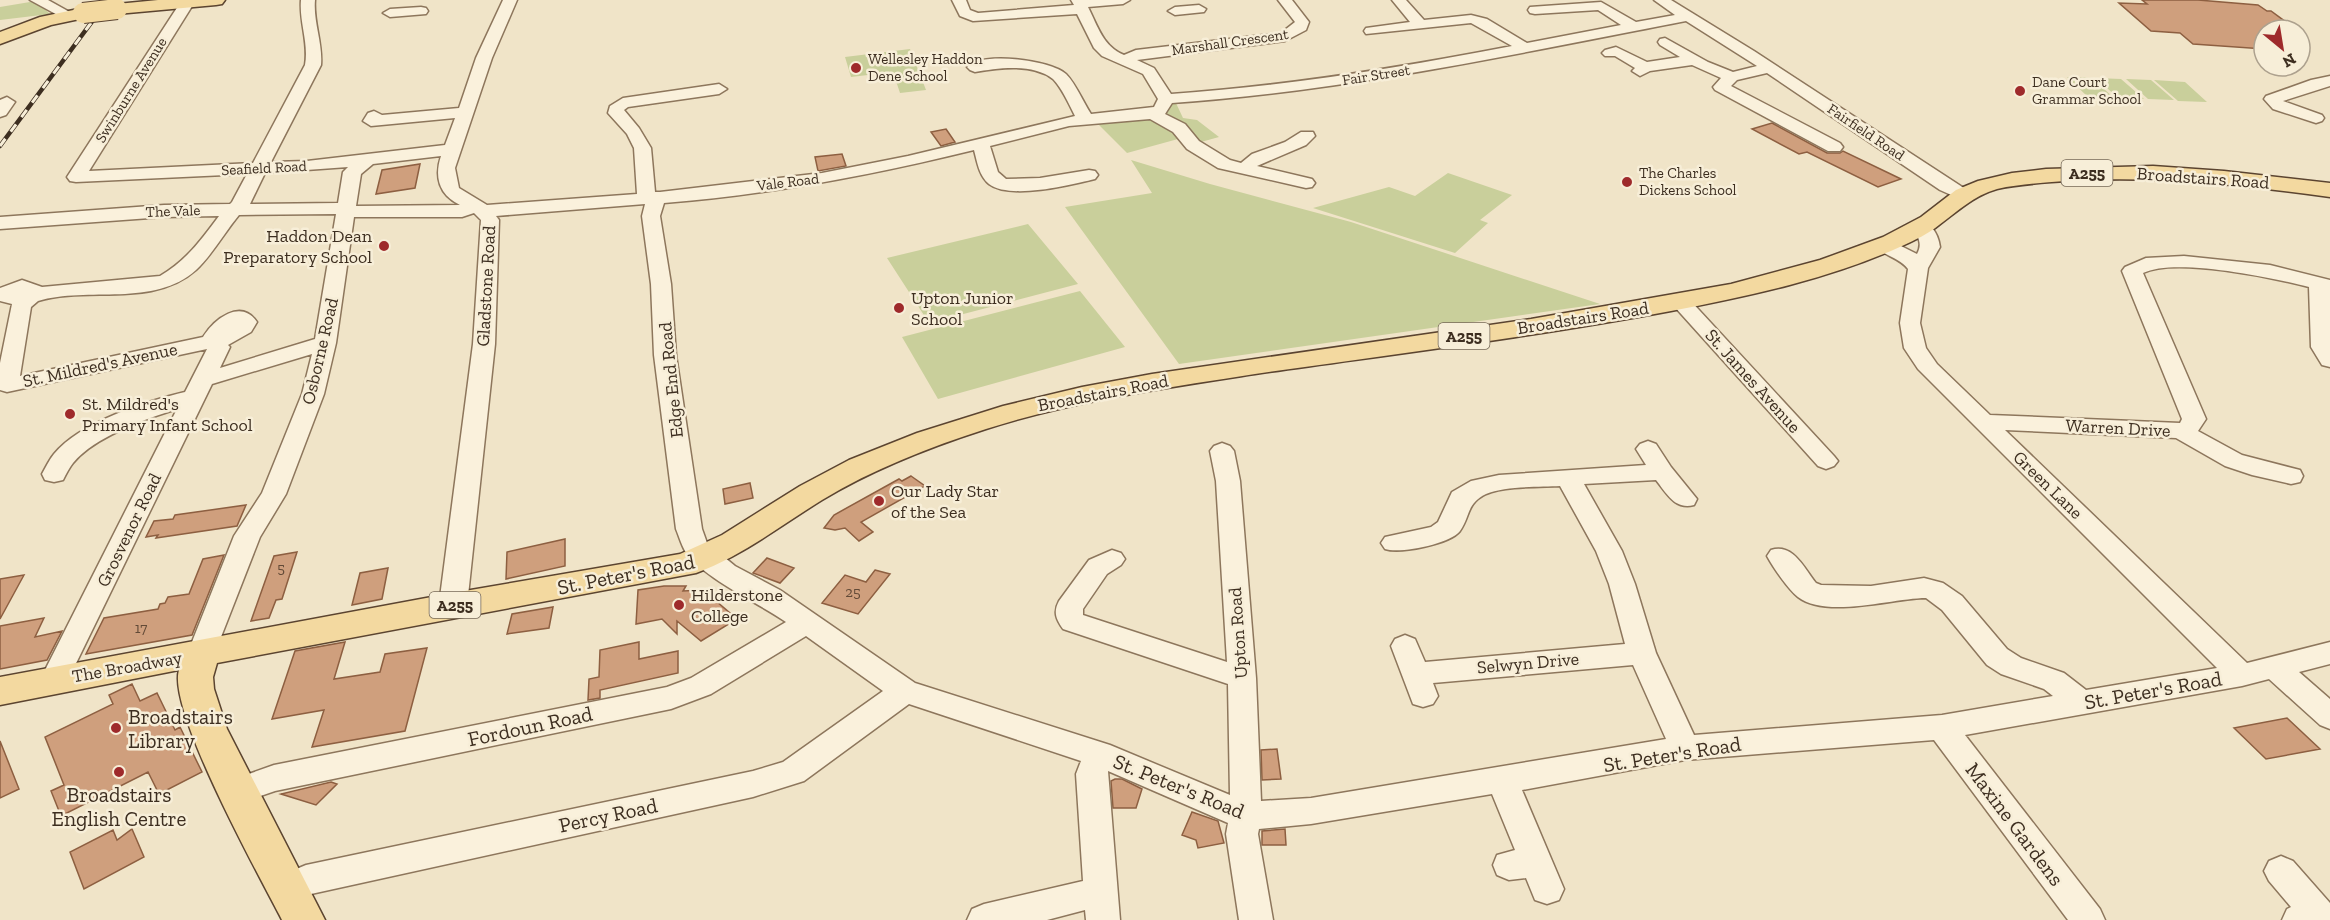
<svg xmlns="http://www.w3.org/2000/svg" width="2330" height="920" font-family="'Zilla Slab',serif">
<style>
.green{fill:#c9cf9b}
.building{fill:#cf9f7d;stroke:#8d5f41;stroke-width:1.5}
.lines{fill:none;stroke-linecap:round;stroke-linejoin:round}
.minor-casing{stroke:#8d765c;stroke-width:3}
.major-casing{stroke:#5b4430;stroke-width:3}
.minor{fill:#faf1dc;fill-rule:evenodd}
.major{fill:#f3d9a0;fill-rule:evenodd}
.rail-casing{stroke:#3d2e20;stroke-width:4.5}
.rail{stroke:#f7eed8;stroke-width:3;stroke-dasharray:9;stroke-linecap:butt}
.major-bridge-casing{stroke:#5b4430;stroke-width:22;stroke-linecap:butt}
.major-bridge{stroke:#f3d9a0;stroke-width:20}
.poi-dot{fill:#9e2a2b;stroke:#f7eed8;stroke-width:2}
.labels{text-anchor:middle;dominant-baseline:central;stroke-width:5;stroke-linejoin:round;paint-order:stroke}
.far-street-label{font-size:15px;fill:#3d2e20;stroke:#f7eed8}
.far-poi-label{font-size:15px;fill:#3d2e20;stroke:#f7eed8;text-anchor:start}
.number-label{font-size:15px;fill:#624a37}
.shield{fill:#f7eed8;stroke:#756857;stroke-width:1.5}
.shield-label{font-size:16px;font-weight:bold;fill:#3d2e20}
.street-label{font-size:18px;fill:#3d2e20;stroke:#f7eed8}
.poi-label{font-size:18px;fill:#3d2e20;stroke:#f7eed8;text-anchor:start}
.near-street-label{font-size:21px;fill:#3d2e20;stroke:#f7eed8}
.near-poi-label{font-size:21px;fill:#3d2e20;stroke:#f7eed8;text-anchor:start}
</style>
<rect width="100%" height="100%" fill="#f0e4c8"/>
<!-- green -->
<path class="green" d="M36,1l14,13 -50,6v-13z
M910,49l16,41 -26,3 -7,-21 -42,5 -6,-20z
M2067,77l25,1 22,20 -26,-1z
M2096,78l25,1 23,20 -26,-1z
M2126,79l25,1 23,20 -26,-1z
M2154,80l31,2 22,20 -29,-1z
M1175,101l8,17 14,2 22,17 -18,5c-15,-12 -14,-19 -34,-26l-2,-5z
M1146,119l26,10 6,10 -51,14 -31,-31z
M1131,160l79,24 141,38 249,82 -421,60 -114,-157 87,-14z
M1448,173l64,22 -32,25 8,3 -33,30 -142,-45 76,-21 26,9z
M1028,224l50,60 -149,39 -42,-65z
M1080,291l45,56 -187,52 -36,-62z"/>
<!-- building -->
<path class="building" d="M2142,0h56l60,5 9,6h4l19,14h-5l7,5h-28v19l-71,-5 -13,-11 -29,-2 -32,-28 28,1z
M1772,123l55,30h13l3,-2 58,28 -23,8 -71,-35 -8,2 -47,-25z
M946,129l9,13 -14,4 -10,-14z
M842,154l4,12 -28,5 -3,-14z
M420,164l-5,24 -39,6 6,-24z
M911,476l14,10 -64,36 12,10 -14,9 -14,-13 -10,2 -11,-2 10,-13 65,-36 3,2z
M750,483l3,15 -28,6 -2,-15z
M246,505l-9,21 -81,12 2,-3 -12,2 8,-16 19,-2 2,-4z
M565,539v27l-59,13 1,-27z
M297,552l-15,47 -6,1 -7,18 -18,3 23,-65z
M224,555l-32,80 -106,19 18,-36 54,-9 2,-5 5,-1 3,-6 21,-3 14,-35z
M767,558l27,10 -14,15 -27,-10z
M388,568l-6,31 -30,6 8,-32z
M875,570l15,4 -32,40 -36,-11 23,-28 21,7z
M24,575l-24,44v-40z
M664,586h22l-3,5 20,-1 34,29 -36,22 -24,-20v13l-15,-15 -26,5 2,-34z
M553,607l-4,21 -42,6 5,-20z
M44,618l-9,19 27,-6 -15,29 -47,9v-43z
M345,642l-11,37 46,-7 5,-18 42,-6 -22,83 -93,16 12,-37 -52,9 23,-68z
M639,642v17l39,-8v22l-78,17v8l-12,2 1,-21 10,-2 1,-27z
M132,684l8,17 17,-8 18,37 5,-3 22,45 -43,22 -11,-22 -87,44 -10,-25 13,-6 -19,-48 68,-33 -4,-9z
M2287,718l33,31 -54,10 -32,-31z
M0,741l19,48 -19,9z
M1277,749l4,30 -19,1 -1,-30z
M1115,779h7l20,10 -6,19h-23l-2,-27z
M331,782l6,2 -21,21 -35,-11z
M1192,812l26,9 6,22 -26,5 -2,-8 -14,-5z
M132,829l12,28 -60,32 -14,-37 43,-22 4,10z
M1285,829l1,16h-24v-14z"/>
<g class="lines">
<!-- minor casing -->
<g class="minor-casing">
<path id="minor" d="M30,0h18l27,15 -7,4 -5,-1z
M182,0h10l2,3 -105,168 164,-8 52,-98c4,-22 -6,-43 -4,-65h14c-2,22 8,43 6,65l-50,97 36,-1 138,-16 10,-27 -84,8 -8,-5 5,-8 6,-2 8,4 77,-7 17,-50 27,-58h14l-25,58 -37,110 4,20 28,17 150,-11 -3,-46 -7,-14 -19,-21 2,-7 13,-8 96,-14 8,5 -8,5 -91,13 -4,3 15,18 12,20 4,44h5l162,-19 86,-17 167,-40c-6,-12 -13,-28 -22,-37 -20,-16 -55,-11 -78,-7l-5,-2 -3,-3c14,-16 84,-7 99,7 10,10 17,28 25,40l63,-7 4,-8 -15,-25 -41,-18 -8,-8 -17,-34 -104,7 -13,-5 -8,-16h14l4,10 8,3 96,-8 -3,-5h59l-7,4 -35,3c10,20 15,39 36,48l12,-5 145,-17 14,-11 -17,-22h14l17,22 -3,8 -21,11 -148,19 17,8 17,26c115,-8 227,-26 341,-48l-41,-23 -105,11 -2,-3 2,-3 44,-6 -18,-22h14l18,20 47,-5 16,4 40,24 94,-18 -23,-15 -63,4 -5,-1 -2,-3 2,-3 71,-5 35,20 39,-7 -21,-15h17l83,51 219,143 -3,4h-12l-18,-8 -173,-117 -30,7 -6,6 109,57 3,4 -3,4h-12l-113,-61 -2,-3 8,-9 -29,-13 -42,6 -10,5 -8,-5 3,-3 -20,-12h-10l-3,-3 3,-3 11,-3 31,15 33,-5 -20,-12 -2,-3 2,-3 5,-1 43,24 25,10 24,-6 -71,-45c-171,33 -340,70 -514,82l-7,11 20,10 14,17 31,19 11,3 11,-9 33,-12 16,-10h12l2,4 -9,9 -49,21 55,13 3,4 -3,4 -6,1 -88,-20 -31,-19 -14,-17 -23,-13 -81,7 -79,20 8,26 8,7 34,-1 49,-8 6,1 3,4 -3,4c-24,6 -85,21 -106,5 -10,-8 -12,-23 -15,-34 -102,25 -206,45 -310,53l-4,13 11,68 5,71 26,174 5,14 28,23 45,24 135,93 195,62 120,50 -2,-111 -165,-55c-7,-10 -10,-17 -4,-28l30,-41 23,-10 9,3 4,6 -4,6 -14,9 -24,35v6l144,47 -11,-181 -6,-30 4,-5 8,-3 8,3 4,5 6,30 16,197 5,123 50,-3 355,-59 -33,-74 -200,18 5,13 -5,8 -10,3 -10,-3 -22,-58 4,-7 10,-4 10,4 10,23 200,-18 -16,-60 -13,-33 -36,-65c-20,1 -55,0 -74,8 -20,10 -15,21 -26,37 -10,13 -60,23 -75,18l-4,-6 4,-6 46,-10 7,-5 14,-30 19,-11 28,-6 147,-10 -10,-16 4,-5 8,-3 8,3 15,23 26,32 -3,6c-19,5 -27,-11 -38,-25l-72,4 38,67 13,33 21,69 38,82 248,-20 111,-19 -9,-7 -43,-15 -14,-9 -45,-55 -16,-12c-32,0 -100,21 -128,-1 -10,-8 -25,-30 -31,-41l4,-6c22,-7 33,18 45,33l5,2 50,1 53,-8 19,5 19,13 45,53 14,9 43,15 22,17 131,-22 -299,-299 -14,-21 -4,-25 8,-54c-9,-12 -25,-13 -34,-24l3,-4h14l26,13c6,-11 1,-17 -5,-27l2,-4c16,-4 24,10 26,24l-12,21 -8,55 6,25 11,16 53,51 190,8 2,-4 -60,-148 3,-4 21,-9 38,-2 86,9 60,15v87l-8,-2 -11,-18 -2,-60c-35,-9 -134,-30 -166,-14l63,146 -8,12 44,24 58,15 3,6 -3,6 -9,2 -39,-9 -27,-9 -49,-28 -171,-8 242,233 83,-21v22l-31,8 31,27v30l-10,-4 -51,-46 -27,7 -277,49 135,174 5,11h-37l-134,-180 -249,20 -163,30 42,99 -5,11 -12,4 -12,-4 -9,-22 -17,2 -12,-5 -4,-10 4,-10 18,-5 -23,-56 -181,30 -52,5 -1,5 15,86h-34l-13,-86 2,-11 -120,-52 12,149h-34l-1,-10 -38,10h-80l5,-11 12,-5 99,-23 -7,-107 5,-13 -172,-57 -105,77 -51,16 -442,97 -24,10 -12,-4 -5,-11 5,-11 31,-13 447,-94 30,-9 100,-71 -77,-55 -95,58 -40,15 -396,82 -38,13 -11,-4 -5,-9 5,-9 48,-17 393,-78 24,-9 95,-56c-29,-20 -83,-44 -101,-71 -4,-7 -6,-15 -9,-22l-22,-174 -3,-71 -9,-68 3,-12 -149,12 3,4 -4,124 -28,261 -4,7 -10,3 -10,-3 -4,-7 34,-261 8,-124 -7,-7 -12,4h-108l-18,126 -12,51 -38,100 -26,43 -48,123 -10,3 -10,-3 -4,-8 46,-116 28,-43 40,-99 10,-40 -100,30 -148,304 -10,3 -10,-3 -4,-8 137,-271c-32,10 -83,28 -104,54 -4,5 -7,11 -10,17l-9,2 -9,-2 -3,-6c4,-7 7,-14 12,-20 26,-32 93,-53 131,-62l22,-43 -200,43 -7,-2v-27l12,-59 -12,-3v-13l22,-8 20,7 118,-11c26,-15 42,-37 59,-60l-55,1 -164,12v-12l164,-12 66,-1 2,-2 15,-28 -171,8 -6,-1 -3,-4zM441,156c-7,21 -2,39 19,49l-104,1 5,-32 12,-10zM348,167l-5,5 -5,31 -88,1 15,-31zM336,214l-21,125 -95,29 10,-21 -2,-2 23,-13 6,-10c-16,-24 -43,-3 -54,15l-183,39 11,-69 7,-6c50,-15 116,7 158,-31 17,-16 28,-37 43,-55z
M1199,5l7,4 -2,3 -29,3 -7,-4 7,-4z
M421,7l5,1 2,3 -2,3 -36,3 -7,-4 7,-4z
M2330,76v10l-47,15 39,14 2,3 -2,3 -6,2 -43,-14 -9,-10 2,-3 45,-16z
M7,97l8,5 -9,13 -6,2v-17z
M1680,295l7,2 147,159 4,5 -4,5 -8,3 -8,-3 -145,-161 -3,-4 3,-4z
M2281,856l12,5 37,42v17h-48l5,-11 4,-2 -22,-26 -5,-10 5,-10z"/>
</g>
<!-- major casing -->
<g class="major-casing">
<path id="major" d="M158,0h67l-3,4 -6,1 -99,9 -6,-1 -3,-4 3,-4 6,-1z
M83,8l6,1 3,4 -3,4 -38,8 -51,19v-12l40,-15z
M2153,166l71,5 106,12v14c-88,-12 -176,-22 -265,-16 -23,2 -46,3 -68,8 -24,7 -39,22 -58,36 -11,9 -24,15 -37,21 -73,33 -152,50 -231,65 -138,26 -277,43 -416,63 -90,14 -182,27 -269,55 -56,18 -113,40 -164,71 -42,26 -80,56 -126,73l-479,90 -4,14 1,12 13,40 98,191h-43c-22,-43 -115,-210 -103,-250l-179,35v-28l453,-84 227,-39 42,-19 78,-49 49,-26 68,-27 86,-27 79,-19 70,-13 379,-55 200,-35 89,-24 63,-23 38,-20 35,-27 22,-9 34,-8 34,-4z"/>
</g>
<!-- minor -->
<use href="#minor" class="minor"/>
<!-- major -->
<use href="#major" class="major"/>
<!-- rail casing -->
<g class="rail-casing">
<path id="rail" d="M0,146l108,-146"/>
</g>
<!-- rail -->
<use href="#rail" class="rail"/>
<!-- major-bridge casing -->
<g class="major-bridge-casing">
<path id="major-bridge" d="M83,13l34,-4"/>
</g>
<!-- major-bridge -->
<use href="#major-bridge" class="major-bridge"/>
</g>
<!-- markers -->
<g class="poi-dot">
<circle cx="856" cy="68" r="6"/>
<circle cx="2020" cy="91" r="6"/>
<circle cx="1627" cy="182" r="6"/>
<circle cx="384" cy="246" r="6"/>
<circle cx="899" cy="308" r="6"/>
<circle cx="70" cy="414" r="6"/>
<circle cx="879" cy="501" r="6"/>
<circle cx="679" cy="605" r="6"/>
<circle cx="116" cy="728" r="6"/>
<circle cx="119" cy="772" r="6"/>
</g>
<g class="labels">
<!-- far-street labels -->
<g class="far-street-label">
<text transform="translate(1230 42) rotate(-8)">Marshall Crescent</text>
<text transform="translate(1376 75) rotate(-9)">Fair Street</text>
<text transform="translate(131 90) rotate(-58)">Swinburne Avenue</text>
<text transform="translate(1866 132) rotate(34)">Fairfield Road</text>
<text transform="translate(264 168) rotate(-3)">Seafield Road</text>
<text transform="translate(788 182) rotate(-7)">Vale Road</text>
<text transform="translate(173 211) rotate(-2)">The Vale</text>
</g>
<!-- far-poi labels -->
<g class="far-poi-label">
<text x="868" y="59">Wellesley Haddon<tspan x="868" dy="17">Dene School</tspan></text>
<text x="2032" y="82">Dane Court<tspan x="2032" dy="17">Grammar School</tspan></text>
<text x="1639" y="173">The Charles<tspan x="1639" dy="17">Dickens School</tspan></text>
</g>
<!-- number labels -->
<g class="number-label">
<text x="281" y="568">5</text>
<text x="853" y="592">25</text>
<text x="141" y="628">17</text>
</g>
<!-- shield labels -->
<g class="shield">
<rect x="2061.5" y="160" width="51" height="26" rx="4.5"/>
<rect x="1438.5" y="323" width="51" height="26" rx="4.5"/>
<rect x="429.5" y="592" width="51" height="26" rx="4.5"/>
</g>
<g class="shield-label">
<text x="2087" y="173">A255</text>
<text x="1464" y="336">A255</text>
<text x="455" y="605">A255</text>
</g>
<!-- street labels -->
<g class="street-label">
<text transform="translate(2203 178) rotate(4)">Broadstairs Road</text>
<text transform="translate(486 286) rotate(-87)">Gladstone Road</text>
<text transform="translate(1583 318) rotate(-9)">Broadstairs Road</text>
<text transform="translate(320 351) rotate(-77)">Osborne Road</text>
<text transform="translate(100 365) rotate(-12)">St. Mildred's Avenue</text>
<text transform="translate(671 380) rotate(-96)">Edge End Road</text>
<text transform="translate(1753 381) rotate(48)">St. James Avenue</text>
<text transform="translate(1103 393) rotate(-11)">Broadstairs Road</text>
<text transform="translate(2118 428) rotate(3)">Warren Drive</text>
<text transform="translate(2048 485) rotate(44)">Green Lane</text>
<text transform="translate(129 530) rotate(-64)">Grosvenor Road</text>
<text transform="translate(1238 633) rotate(-94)">Upton Road</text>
<text transform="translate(1528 663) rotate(-5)">Selwyn Drive</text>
<text transform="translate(127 667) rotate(-10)">The Broadway</text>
</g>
<!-- poi labels -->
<g class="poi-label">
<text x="372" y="236" text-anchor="end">Haddon Dean<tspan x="372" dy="21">Preparatory School</tspan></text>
<text x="911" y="298">Upton Junior<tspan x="911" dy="21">School</tspan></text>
<text x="82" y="404">St. Mildred's<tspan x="82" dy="21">Primary Infant School</tspan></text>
<text x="891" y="491">Our Lady Star<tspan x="891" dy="21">of the Sea</tspan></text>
<text x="691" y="595">Hilderstone<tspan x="691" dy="21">College</tspan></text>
</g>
<!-- near-street labels -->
<g class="near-street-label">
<text transform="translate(626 574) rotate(-11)">St. Peter's Road</text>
<text transform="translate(2153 690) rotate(-10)">St. Peter's Road</text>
<text transform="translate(530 726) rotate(-12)">Fordoun Road</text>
<text transform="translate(1672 754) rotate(-9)">St. Peter's Road</text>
<text transform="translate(1179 786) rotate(22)">St. Peter's Road</text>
<text transform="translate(608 815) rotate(-12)">Percy Road</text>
<text transform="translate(2015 824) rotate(53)">Maxine Gardens</text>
</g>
<!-- near-poi labels -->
<g class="near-poi-label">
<text x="128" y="716">Broadstairs<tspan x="128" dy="24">Library</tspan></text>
<text x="119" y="794" text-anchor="middle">Broadstairs<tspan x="119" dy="24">English Centre</tspan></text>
</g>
</g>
<!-- north arrow -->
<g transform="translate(2282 48) rotate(150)"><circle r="28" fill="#f7eed8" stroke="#ada18e" stroke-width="1.5"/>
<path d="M0-4.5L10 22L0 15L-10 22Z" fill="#9e2a2b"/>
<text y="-9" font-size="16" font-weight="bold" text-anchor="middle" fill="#3d2e20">N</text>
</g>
</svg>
